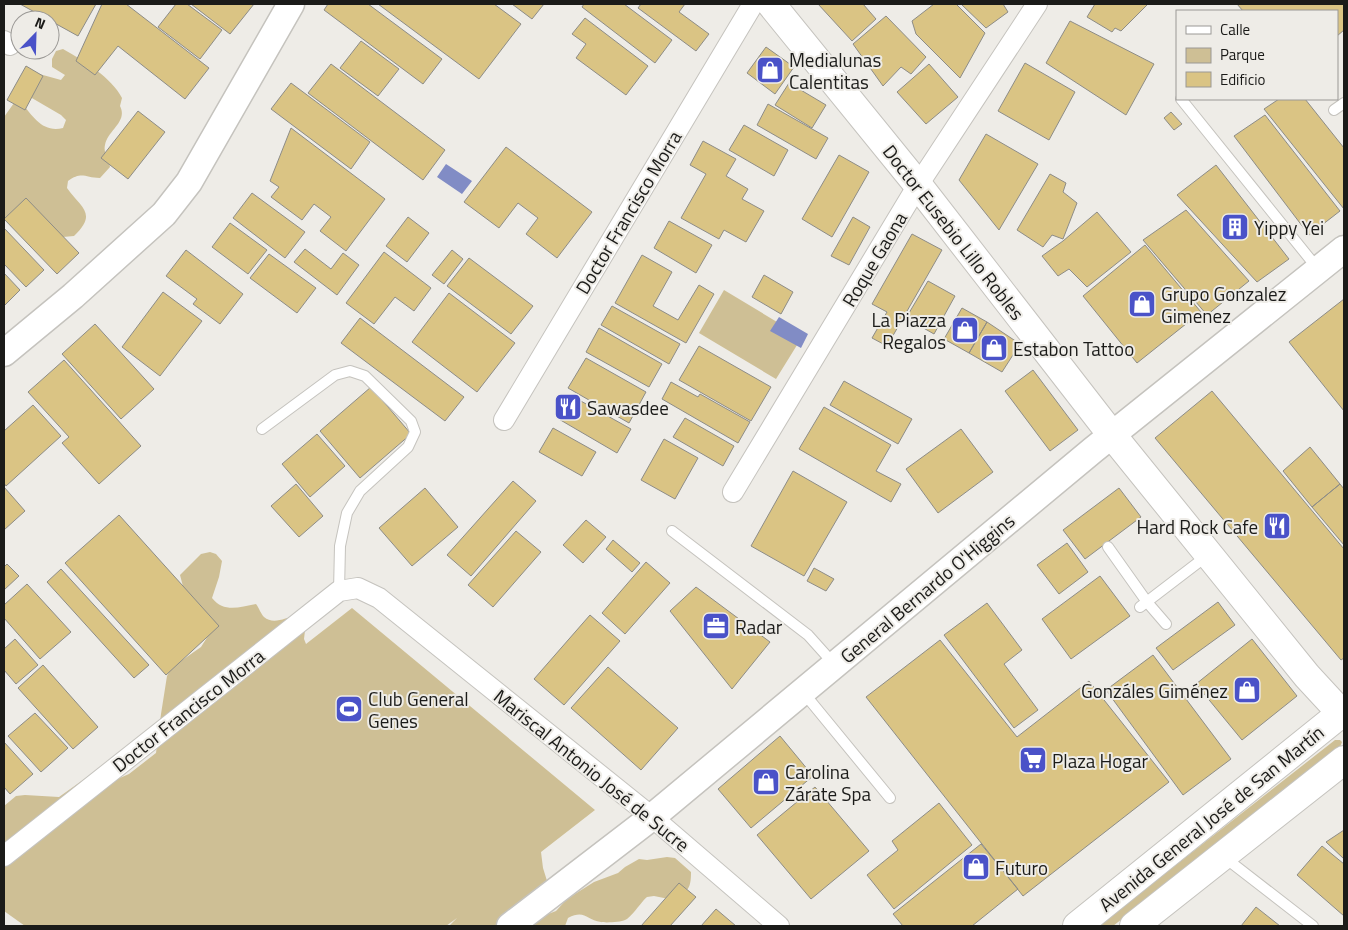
<svg xmlns="http://www.w3.org/2000/svg" width="1348" height="930" font-family="'Titillium Web',sans-serif">
<style>
.green{fill:#cebf95}
.water{fill:#818cc5}
.building{fill:#dac484;stroke:#8d8c87}
.lines{fill:none;stroke-linecap:round;stroke-linejoin:round}
.service-casing{stroke:#c5c3be;stroke-width:12}
.minor-casing{stroke:#c5c3be;stroke-width:22}
.tertiary-casing{stroke:#c5c3be;stroke-width:29}
.secondary-casing{stroke:#c5c3be;stroke-width:30}
.trunk-casing{stroke:#c5c3be;stroke-width:30}
.service{stroke:#fff;stroke-width:10}
.minor{stroke:#fff;stroke-width:20}
.tertiary{stroke:#fff;stroke-width:26}
.secondary{stroke:#fff;stroke-width:28}
.trunk{stroke:#fff;stroke-width:28}
.labels{text-anchor:middle;dominant-baseline:central;stroke-width:4;stroke-linejoin:round;paint-order:stroke}
.poi-label{font-size:19px;fill:#1b1b19;stroke:#eeece7;text-anchor:start}
.street-label{font-size:19px;fill:#1b1b19;stroke:#eeece7}
</style>
<rect width="100%" height="100%" fill="#eeece7"/>
<!-- green -->
<path class="green" d="M63,49c20,11 49,29 59,49l-2,8c8,16 -12,24 -15,39 -2,8 4,14 5,22l-10,11c-15,0 -18,-7 -32,3l-1,7c14,20 31,25 7,48l-11,1 -53,-20 -6,4v-104l10,-14h8c11,14 21,30 41,25l3,-8 -5,-5 -36,-21 7,-22 29,8 4,-5 -13,-8v-8l4,-8z
M724,290l78,47 -26,42 -77,-46z
M210,552l6,2 6,7 -3,16 -7,21c12,15 27,9 44,6 3,4 5,10 8,13 9,8 22,1 32,-2l10,7 -2,17 2,5 46,-36 243,202 -54,42 2,16 5,16 -5,32 13,-5 11,-12 27,-17 24,-9 7,-6 14,-8 8,1 20,-3 8,1 16,14c0,17 -3,19 -17,28l-20,-4 -7,1c-6,5 -16,21 -22,23 -4,2 -19,3 -24,2 -15,-2 -16,-13 -33,-4l-3,8h-116l8,-8 -11,8h-421l-21,-15v-105l12,-10 9,-1 34,2 31,-22 6,-2 10,11 23,-10 27,-21 5,-39 6,-38 4,-8 30,-21 7,-11 -23,-42 -5,-19 21,-21z
M1335,740h5l2,2 -2,5 -227,179h-15z"/>
<!-- water -->
<path class="water" d="M446,164l26,17 -10,13 -25,-17z
M779,317l29,17 -7,14 -31,-17z"/>
<!-- building -->
<path class="building" d="M20,4h76l-18,32z
M102,4h24l83,64 -24,31 -67,-53 -23,29 -19,-14z
M176,4h11l35,26 -22,29 -42,-32z
M191,4h63l-24,30z
M328,4h40l74,55 -19,25 -99,-74z
M378,4h116l27,20 -42,55z
M512,4h32l-12,15z
M584,4h40l48,36 -17,23 -73,-56z
M641,4h44l-6,8 30,22 -13,17 -58,-43z
M818,4h45l13,15 -24,22z
M934,4h22l29,29 -25,45 -44,-44 -4,-13z
M961,4h42l5,8 -22,16z
M1095,4h53l-27,27 -6,-3 -3,4 -25,-15z
M1237,4h107v26l-7,6v-25h-94z
M886,16l40,41 -15,17 -10,-7 -18,19 -30,-42z
M585,18l63,48 -22,29 -50,-37 10,-14 -14,-10z
M1070,21l84,43 -28,51 -80,-52z
M361,41l38,28 -21,27 -38,-28z
M766,47l28,20 -19,27 -28,-21z
M1025,63l50,29 -26,48 -51,-29z
M331,64l114,86 -22,30 -115,-87z
M929,64l29,33 -32,27 -29,-32z
M26,66l17,10 -18,34 -18,-10z
M291,83l79,59 -19,27 -80,-60z
M789,83l37,22 -14,23 -37,-23z
M1279,99h26l39,49v61l-80,-100z
M768,104l60,34 -12,21 -59,-34z
M138,111l27,21 -37,47 -27,-21z
M1171,112l11,12 -8,6 -10,-12z
M1265,115l75,96 -31,24 -75,-99z
M744,125l44,25 -14,26 -45,-26z
M291,128l94,71 -39,52 -26,-20 11,-14 -17,-13 -12,16 -31,-23 8,-10 -9,-6z
M986,134l52,30 -39,66 -40,-50z
M703,141l33,18 -10,17 22,13 -6,10 22,12 -18,31 -22,-12 -5,9 -38,-21 25,-44 -16,-9z
M506,147l86,65 -35,46 -31,-24 12,-16 -20,-15 -19,25 -35,-26z
M839,155l30,17 -37,65 -30,-18z
M1216,165l73,94 -32,23 -80,-87z
M1050,174l16,9 -3,9 14,11 -14,36 -11,-4 -9,12 -26,-17z
M252,193l53,39 -20,26 -52,-40z
M26,198l53,55 -22,21 -53,-55z
M1186,210l63,71 -42,34 -64,-75z
M1097,212l34,40 -44,35 -18,-18 -11,7 -16,-20 21,-15z
M408,217l21,16 -22,29 -21,-16z
M853,217l17,10 -21,38 -18,-9z
M669,221l43,24 -16,28 -42,-25z
M230,223l37,27 -19,24 -36,-27z
M4,228l40,42 -18,17 -22,-23z
M912,234l30,16 -55,96 -15,-8 15,-26 -15,-8z
M1145,245l56,67 -64,51 -54,-67z
M305,249l26,20 12,-16 16,12 -22,30 -43,-33z
M186,250l57,44 -23,30 -27,-20 4,-5 -31,-23z
M452,250l11,9 -19,25 -12,-9z
M384,252l47,36 -17,23 -19,-14 -21,27 -28,-21z
M269,254l47,34 -19,25 -47,-35z
M642,255l30,17 -19,34 25,14 21,-35 15,9 -28,49 -71,-40z
M469,258l64,48 -22,28 -64,-48z
M4,273l16,17 -16,16z
M764,275l29,17 -12,22 -29,-17z
M928,281l27,15 -21,38 -28,-16z
M163,292l39,29 -42,55 -38,-29z
M449,293l66,50 -38,49 -65,-50z
M1344,299v112l-55,-69z
M612,306l68,38 -11,20 -68,-39z
M962,308l25,14 -18,31 -25,-14z
M360,318l104,79 -19,24 -104,-78z
M987,322l33,22 -18,28 -33,-19z
M95,324l59,65 -33,30 -59,-65z
M599,328l63,36 -13,23 -63,-35z
M699,346l72,41 -20,34 -72,-41z
M586,358l60,34 -17,31 -61,-35z
M64,360l77,86 -42,38 -37,-41 7,-6 -41,-45z
M1033,370l45,60 -28,21 -45,-60z
M844,381l68,38 -14,25 -68,-39z
M671,382l27,15 2,-3 50,28 -12,21 -76,-44z
M371,387l40,47 -51,44 -40,-47z
M1212,391l132,158v109l-3,2 -186,-222z
M570,395l61,34 -14,24 -60,-35z
M33,405l28,31 -55,50 -2,-3v-52z
M824,407l67,38 -15,26 25,13 -10,18 -92,-53z
M685,418l49,28 -11,20 -50,-29z
M553,428l43,24 -14,24 -43,-24z
M961,429l32,43 -55,41 -32,-44z
M317,434l28,32 -35,31 -28,-33z
M664,439l34,19 -23,41 -34,-19z
M1310,447l30,37 -28,23 -29,-36z
M793,471l54,31 -43,74 -53,-30z
M513,481l23,20 -65,75 -24,-21z
M296,484l27,32 -24,21 -28,-31z
M1340,484l4,5v56l-32,-38z
M4,487l21,24 -21,19z
M425,488l33,39 -46,39 -33,-38z
M1119,488l22,29 -56,42 -22,-29z
M119,515l100,111 -53,49 -101,-112z
M586,520l20,17 -23,26 -20,-18z
M516,531l25,21 -48,55 -25,-22z
M613,540l27,23 -8,9 -26,-23z
M1067,543l21,29 -29,22 -22,-29z
M646,562l24,21 -45,51 -23,-21z
M7,564l12,12 -15,14v-23z
M814,568l20,11 -8,12 -19,-10z
M61,569l88,96 -15,13 -87,-96z
M1100,576l30,40 -59,43 -29,-40z
M27,584l44,48 -31,27 -36,-41v-13z
M696,587l74,55 -38,47 -62,-78z
M1218,602l17,23 -62,45 -17,-22z
M987,603l35,47 -18,14 34,46 -24,18 -70,-93z
M590,615l30,26 -56,64 -30,-26z
M15,639l23,26 -22,19 -12,-14v-21z
M1252,639l45,57 -55,44 -46,-56z
M940,640l77,97 72,-56 80,101 -146,114 -157,-199z
M1153,655l78,104 -48,36 -77,-105z
M43,665l55,62 -25,22 -55,-61z
M608,667l70,61 -37,42 -70,-62z
M35,713l33,35 -27,24 -33,-36z
M780,736l33,40 -62,52 -33,-39z
M4,742l29,32 -23,20 -6,-7z
M815,787l54,64 -58,48 -54,-64z
M939,803l33,42 -78,64 -27,-34 31,-25 -6,-9z
M1344,830v29l-18,-17z
M981,844l37,45 -46,37h-69l-10,-12z
M1322,846l22,18v52l-47,-41z
M679,883l17,14 -26,29h-29z
M1256,907l24,19h-39z
M716,909l20,17h-35z"/>
<g class="lines">
<!-- service casing -->
<g class="service-casing">
<path id="service" d="M1181,99l137,170
M1334,110l10,-7
M262,429l73,-54 15,-4 15,5 46,45 4,11 -7,15 -48,44 -13,22 -7,33 -1,45
M672,531l136,104 26,29
M1108,547l39,55 19,22
M1140,607l68,-52
M803,692l87,106
M1224,857l89,69"/>
</g>
<!-- minor casing -->
<g class="minor-casing">
<path id="minor" d="M4,41l6,4
M504,420l249,-416
M733,492l185,-307 119,-181
M4,856l335,-265 19,-3 21,10 273,219 127,109"/>
</g>
<!-- tertiary casing -->
<g class="tertiary-casing">
<path id="tertiary" d="M4,353l69,-57 91,-82 25,-32 102,-178
M510,926l142,-109 441,-367 251,-201"/>
</g>
<!-- secondary casing -->
<g class="secondary-casing">
<path id="secondary" d="M771,4l147,181 194,250 195,241 37,40"/>
</g>
<!-- trunk casing -->
<g class="trunk-casing">
<path id="trunk" d="M1077,926l267,-215
M1134,926l210,-166"/>
</g>
<!-- service -->
<use href="#service" class="service"/>
<!-- minor -->
<use href="#minor" class="minor"/>
<!-- tertiary -->
<use href="#tertiary" class="tertiary"/>
<!-- secondary -->
<use href="#secondary" class="secondary"/>
<!-- trunk -->
<use href="#trunk" class="trunk"/>
</g>
<!-- icons -->
<defs>
<g id="shop-square" transform="scale(1.4375)"><rect x="-9" y="-9" width="18" height="18" rx="4" fill="#4a52c8" stroke="#eeece7"/><path d="M-5-2.5h2.3a2.7 3.5 0 0 1 5.4 0H5L5.5 6h-11ZM-1.5-2.5h3a1.5 2.3 0 0 0-3 0Z" fill="#fff"/></g>
<g id="building-square" transform="scale(1.4375)"><rect x="-9" y="-9" width="18" height="18" rx="4" fill="#4a52c8" stroke="#eeece7"/><path d="M-4-6H4V6H1V3H-1V6H-4ZM-2.5-4.3h1.7v1.8h-1.7ZM.8-4.3h1.7v1.8H.8ZM-2.5-1h1.7V.8h-1.7ZM.8-1h1.7V.8H.8Z" fill="#fff"/></g>
<g id="restaurant-square" transform="scale(1.4375)"><rect x="-9" y="-9" width="18" height="18" rx="4" fill="#4a52c8" stroke="#eeece7"/><path d="M-5-6h1v4h1v-4h1v4h1v-4h1v5L-1.5 .5V6h-2V.5L-5-1ZM5-6V6H3V1.5H1.5Q1.5-4 5-6Z" fill="#fff"/></g>
<g id="office-square" transform="scale(1.4375)"><rect x="-9" y="-9" width="18" height="18" rx="4" fill="#4a52c8" stroke="#eeece7"/><path d="M-6-3h4V-5.5h4V-3h4V5H-6ZM-1-4.5V-3h2v-1.5ZM-6 0V1H6V0Z" fill="#fff"/></g>
<g id="stadium-square" transform="scale(1.4375)"><rect x="-9" y="-9" width="18" height="18" rx="4" fill="#4a52c8" stroke="#eeece7"/><path d="M0-5a6.5 5 0 1 0 0 10a6.5 5 0 1 0 0-10ZM-3.5-1.8h7v3.6h-7Z" fill="#fff"/></g>
<g id="supermarket-square" transform="scale(1.4375)"><rect x="-9" y="-9" width="18" height="18" rx="4" fill="#4a52c8" stroke="#eeece7"/><path d="M-6-5.5h2.5l.6 2H6L4.5 2H-2.5L-4.4-4H-6ZM-1.5 3.2a1.3 1.3 0 1 0 .1 0ZM3 3.2a1.3 1.3 0 1 0 .1 0Z" fill="#fff"/></g>
</defs>
<g fill-rule="evenodd">
<use href="#shop-square" x="770" y="70"/>
<use href="#building-square" x="1235" y="227"/>
<use href="#shop-square" x="1142" y="304"/>
<use href="#shop-square" x="965" y="330"/>
<use href="#shop-square" x="994" y="348"/>
<use href="#restaurant-square" x="568" y="407"/>
<use href="#restaurant-square" x="1277" y="526"/>
<use href="#office-square" x="716" y="626"/>
<use href="#shop-square" x="1247" y="690"/>
<use href="#stadium-square" x="349" y="709"/>
<use href="#supermarket-square" x="1033" y="760"/>
<use href="#shop-square" x="766" y="782"/>
<use href="#shop-square" x="976" y="867"/>
</g>
<g class="labels">
<!-- poi labels -->
<g class="poi-label">
<text x="789" y="59">Medialunas<tspan x="789" dy="22">Calentitas</tspan></text>
<text x="1254" y="227">Yippy Yei</text>
<text x="1161" y="293">Grupo Gonzalez<tspan x="1161" dy="22">Gimenez</tspan></text>
<text x="946" y="319" text-anchor="end">La Piazza<tspan x="946" dy="22">Regalos</tspan></text>
<text x="1013" y="348">Estabon Tattoo</text>
<text x="587" y="407">Sawasdee</text>
<text x="1258" y="526" text-anchor="end">Hard Rock Cafe</text>
<text x="735" y="626">Radar</text>
<text x="1228" y="690" text-anchor="end">Gonzáles Giménez</text>
<text x="368" y="698">Club General<tspan x="368" dy="22">Genes</tspan></text>
<text x="1052" y="760">Plaza Hogar</text>
<text x="785" y="771">Carolina<tspan x="785" dy="22">Zárate Spa</tspan></text>
<text x="995" y="867">Futuro</text>
</g>
<!-- street labels -->
<g class="street-label">
<text transform="translate(628 212) rotate(-59)">Doctor Francisco Morra</text>
<text transform="translate(954 232) rotate(52)">Doctor Eusebio Lillo Robles</text>
<text transform="translate(874 259) rotate(-59)">Roque Gaona</text>
<text transform="translate(927 588) rotate(-40)">General Bernardo O'Higgins</text>
<text transform="translate(188 710) rotate(-38)">Doctor Francisco Morra</text>
<text transform="translate(592 770) rotate(39)">Mariscal Antonio José de Sucre</text>
<text transform="translate(1211 818) rotate(-39)">Avenida General José de San Martín</text>
</g>
</g>
<!-- border -->
<rect width="1348" height="930" fill="none" stroke="#1b1b19" stroke-width="10"/>
<!-- legend -->
<rect x="1176" y="10" width="162" height="90" fill="#eeece7" stroke="#9a9895"/>
<rect x="1186" y="26" width="25" height="8" fill="#ffffff" stroke="#9a9895"/>
<text x="1220" y="35" font-size="15" fill="#1b1b19">Calle</text>
<rect x="1186" y="48" width="25" height="15" fill="#cebf95" stroke="#9a9895"/>
<text x="1220" y="60" font-size="15" fill="#1b1b19">Parque</text>
<rect x="1186" y="72" width="25" height="15" fill="#dac484" stroke="#9a9895"/>
<text x="1220" y="85" font-size="15" fill="#1b1b19">Edificio</text>
<!-- north arrow -->
<g transform="translate(35 35) rotate(23)"><circle r="24" fill="#eeece7" stroke="#9a9895"/>
<path d="M0-4L9 19L0 12L-9 19Z" fill="#4a52c8"/>
<text y="-8" font-size="14" font-weight="bold" text-anchor="middle" fill="#1b1b19">N</text>
</g>
</svg>
